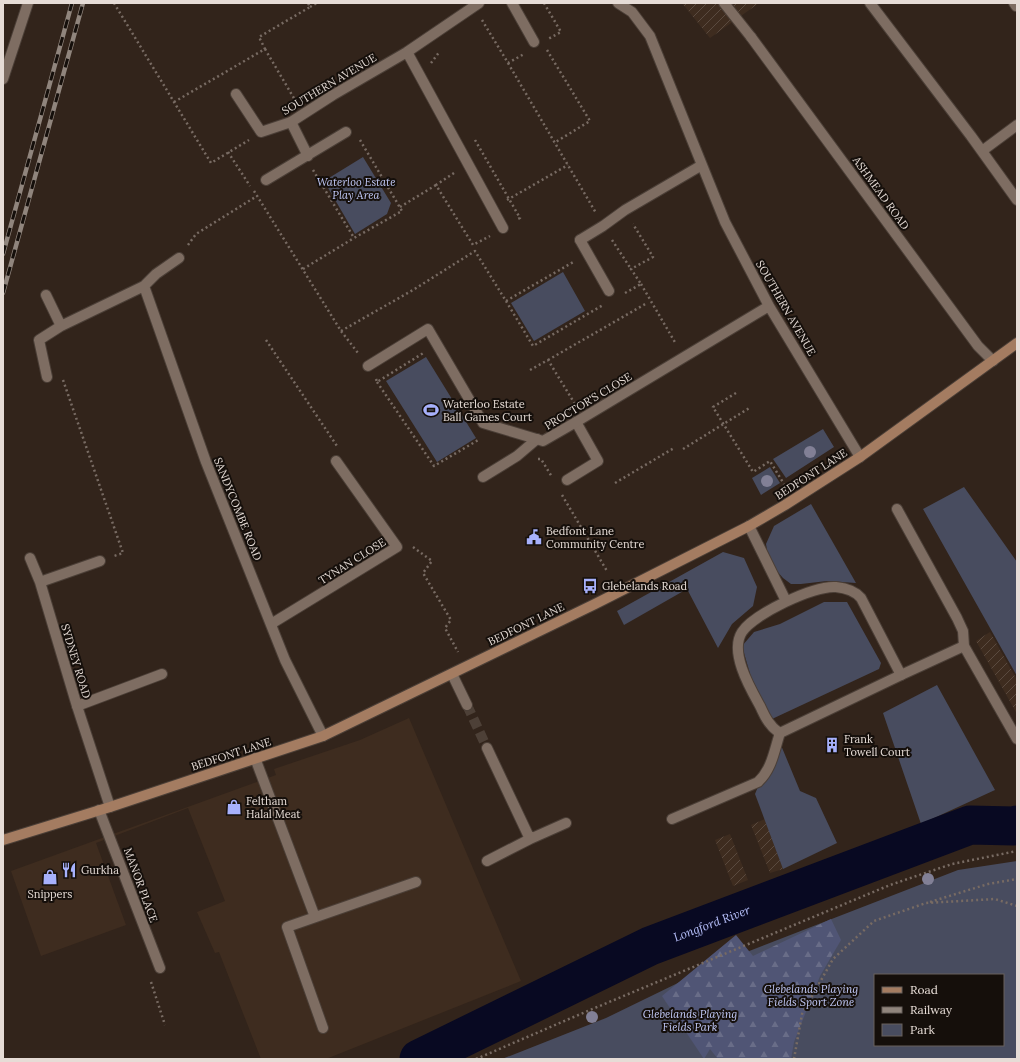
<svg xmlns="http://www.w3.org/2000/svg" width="1020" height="1062" font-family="Lora,serif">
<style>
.built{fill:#3e2c1f}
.industrial{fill:url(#industrial-furrows)}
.green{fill:#484c5f;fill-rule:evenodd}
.forest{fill:url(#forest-firs)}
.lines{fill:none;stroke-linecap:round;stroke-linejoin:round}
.river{stroke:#080922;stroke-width:39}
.minor-tunnel{stroke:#4d4037;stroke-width:10;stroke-dasharray:10 5;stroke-linecap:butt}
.service-casing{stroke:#4b3f37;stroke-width:12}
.minor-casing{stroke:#4b3f37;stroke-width:12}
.secondary-casing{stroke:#4b3f37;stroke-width:12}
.path{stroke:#786b63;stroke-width:2.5;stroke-dasharray:2 3;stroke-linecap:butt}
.service{stroke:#7e6d62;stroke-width:10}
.minor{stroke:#7e6d62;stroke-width:10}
.secondary{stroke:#a47c61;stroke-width:10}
.rail-casing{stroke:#90857d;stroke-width:4.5}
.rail{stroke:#150f0b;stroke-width:3;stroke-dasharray:9;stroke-linecap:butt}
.tree{fill:#828096}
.labels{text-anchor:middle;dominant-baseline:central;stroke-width:4;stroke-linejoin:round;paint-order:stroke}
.street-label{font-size:11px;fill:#e6dcd6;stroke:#150f0b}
.park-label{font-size:11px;font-style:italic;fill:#c3cbfa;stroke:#150f0b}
.poi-label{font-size:11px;fill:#e6dcd6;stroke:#150f0b;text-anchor:start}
.water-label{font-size:12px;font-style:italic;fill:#b7c0fb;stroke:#150f0b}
</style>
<defs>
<pattern id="industrial-furrows" width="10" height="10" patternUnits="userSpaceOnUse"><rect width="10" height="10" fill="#3e2c1f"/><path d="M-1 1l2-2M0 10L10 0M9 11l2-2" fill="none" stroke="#5a4a3f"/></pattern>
<pattern id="forest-firs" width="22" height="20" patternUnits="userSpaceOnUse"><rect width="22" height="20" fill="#505575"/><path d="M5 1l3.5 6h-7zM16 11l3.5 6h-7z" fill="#696d88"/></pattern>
</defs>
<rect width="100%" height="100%" fill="#32241b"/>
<!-- built -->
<path class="built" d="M409,718l112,263 -195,78h-65l-42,-107 -4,1 -18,-41 28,-11 -37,-93 -92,35 30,82 -85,31 -30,-85 265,-96 -2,-6 86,-29z"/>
<!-- industrial -->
<path class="industrial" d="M682,3h77l-49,35z
M990,632l27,48v34l-41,-73z
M765,819l18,50 -13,4 -19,-48z
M730,834l18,46 -15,6 -18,-46z"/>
<!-- green -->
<path class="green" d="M363,157l28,46 -4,11 -32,20 -31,-53z
M563,272l22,39 -51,30 -23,-38z
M426,357l50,81 -39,24 -51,-81z
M823,429l11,18 -48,31 -13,-19z
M770,467l10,16 -19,12 -9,-17z
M964,487l53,75v114l-94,-167z
M811,504l45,79 -29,-2 -26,3h-10l-8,-6 -8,-9 -7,-13 -2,-12 8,-18z
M723,552l21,6 13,29 -4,19 -21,18 -14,24 -31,-59 -63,36 -7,-14z
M824,602h23l34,61 -2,6 -107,50 -19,-35 -11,-38 12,-14 26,-8z
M937,685l58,105 -74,34 -38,-111z
M778,738l22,53 16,7 21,45 -54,26 -28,-75z
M1017,861v198h-515l104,-41 115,-56 237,-92zM875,975h128v70h-128z"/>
<!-- forest -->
<path class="forest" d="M831,919l10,21 -21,36 -26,66 -3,17h-73l-8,-10 -6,10 -42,-63 74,-61 17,21z"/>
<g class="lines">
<!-- river -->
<path class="river" id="s1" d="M419,1059l231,-113 320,-121 44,1 3,-1"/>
<!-- minor-tunnel -->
<path class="minor-tunnel" d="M467,705l20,43"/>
<!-- service casing -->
<g class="service-casing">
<path id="service" d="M512,3l22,39
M724,3l27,34
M870,3l101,133 46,64
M291,122l17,34
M982,151l35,-26
M266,180l80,-48
M580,240l29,51
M483,477l34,-21 20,-17
M567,480l31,-19 -22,-39
M897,509l60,109 6,13 1,15
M901,675l63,-29 53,93
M77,706l85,-32
M255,758l60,159
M323,1028l-36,-101 129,-45"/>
</g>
<!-- minor casing -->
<g class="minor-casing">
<path id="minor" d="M479,3l-72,49 96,176
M618,3l14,9 18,24 52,129
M1014,3l2,3
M751,37l227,309 15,15
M3,79l25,-76
M236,94l25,38 30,-10 42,-27 74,-43
M580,240l23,-14 22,-16 77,-45 23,57 44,84 91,151
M144,286l62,176 79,198 38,76
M46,295l15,31
M368,366l60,-37 55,94 60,18 33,-19 193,-116
M47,377l-8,-37 22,-14 83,-40 12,-12 23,-16
M749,526l37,75
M30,558l10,24 37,124 33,101
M40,582l60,-21
M271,624l126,-77 -61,-86
M452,674l15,31
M99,810l61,158
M672,819l86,-37c14,-13 16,-31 22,-49l121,-58 -40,-77c-6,-7 -15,-10 -25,-11 -22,-2 -82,27 -94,45 -13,20 8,56 18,74 3,6 6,14 11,19 2,3 6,6 9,8
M530,839l36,-16
M487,861l43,-22 -43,-91"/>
</g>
<!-- secondary casing -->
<g class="secondary-casing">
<path id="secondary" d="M3,840l107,-33 213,-71 272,-132 154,-78 36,-21 75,-48 157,-114"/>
</g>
<!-- path -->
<path class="path" d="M114,3l97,160 38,-23
M544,3l17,29 -13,7
M310,7l7,-4
M482,20l26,43 16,-9
M265,49l30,51
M547,50l43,71 -36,22
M431,63l9,-12
M508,63l88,150
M174,102l91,-53 -6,-12 51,-30 -2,-4
M475,140l45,78 -4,2
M228,152l22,34
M313,170l41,68 48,-27 -42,-71
M454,173l-18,12 37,60 17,-9
M254,191l87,140 17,22
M507,200l61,-35
M400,207l36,-22
M612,240l19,29
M188,245l8,-11 61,-38
M303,269l51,-31
M641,284l35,60
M625,293l16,-9 -10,-15 22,-12 -20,-33
M506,301l27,45 70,-41
M341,331l72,-41 62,-39 31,50 69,-40
M266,340l71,106
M548,360l99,-57
M530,370l18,-10 27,44
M376,379l1,3 48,-30
M63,380l60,173 -9,3
M377,382l57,84 46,-27
M736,393l-23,14 40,65 17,-11 14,23
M683,449l68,-42
M538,459h3l11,18
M615,483l59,-35
M562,495l45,76
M413,547l19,14 -9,12 28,47 -6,8 13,24
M930,902l58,-18 29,-5
M151,982l14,43
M476,1059l114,-49 300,-125 62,-21 65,-13
M794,1059l8,-45 31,-55 41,-38 52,-18 69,-4 22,7"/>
<!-- service -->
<use href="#service" class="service"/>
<!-- minor -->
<use href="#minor" class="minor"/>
<!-- secondary -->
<use href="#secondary" class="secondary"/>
<!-- rail casing -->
<g class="rail-casing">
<path id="rail" d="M3,254l69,-251
M3,293l80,-290"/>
</g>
<!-- rail -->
<use href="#rail" class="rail"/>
</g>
<!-- trees -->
<g class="tree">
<circle cx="810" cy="452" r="6"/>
<circle cx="767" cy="481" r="6"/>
<circle cx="928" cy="879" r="6"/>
<circle cx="592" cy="1017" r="6"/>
</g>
<!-- icons -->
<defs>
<g id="stadium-bare" transform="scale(1.2)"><path d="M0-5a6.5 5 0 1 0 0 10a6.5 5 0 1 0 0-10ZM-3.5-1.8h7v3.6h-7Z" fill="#a7b1fc" stroke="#150f0b" stroke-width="2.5" paint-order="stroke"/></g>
<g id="civic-bare" transform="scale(1.2)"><path d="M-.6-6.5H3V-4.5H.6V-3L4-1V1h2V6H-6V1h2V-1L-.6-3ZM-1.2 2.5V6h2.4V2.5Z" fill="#a7b1fc" stroke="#150f0b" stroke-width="2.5" paint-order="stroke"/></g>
<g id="bus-bare" transform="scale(1.2)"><path d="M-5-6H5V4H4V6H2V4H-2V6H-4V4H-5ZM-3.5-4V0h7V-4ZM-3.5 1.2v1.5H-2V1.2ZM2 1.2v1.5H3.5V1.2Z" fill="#a7b1fc" stroke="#150f0b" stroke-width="2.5" paint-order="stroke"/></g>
<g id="building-bare" transform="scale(1.2)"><path d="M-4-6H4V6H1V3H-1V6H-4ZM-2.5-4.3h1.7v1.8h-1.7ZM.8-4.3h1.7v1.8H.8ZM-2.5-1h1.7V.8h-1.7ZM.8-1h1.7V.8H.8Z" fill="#a7b1fc" stroke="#150f0b" stroke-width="2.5" paint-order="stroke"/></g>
<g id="shop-bare" transform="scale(1.2)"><path d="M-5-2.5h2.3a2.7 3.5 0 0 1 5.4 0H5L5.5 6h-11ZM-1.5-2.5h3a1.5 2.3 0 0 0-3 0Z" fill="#a7b1fc" stroke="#150f0b" stroke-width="2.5" paint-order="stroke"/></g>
<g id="restaurant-bare" transform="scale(1.2)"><path d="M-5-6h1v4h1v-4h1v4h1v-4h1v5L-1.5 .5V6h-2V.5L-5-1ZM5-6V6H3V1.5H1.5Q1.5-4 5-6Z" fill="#a7b1fc" stroke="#150f0b" stroke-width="2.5" paint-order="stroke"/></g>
</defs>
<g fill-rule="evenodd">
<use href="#stadium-bare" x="431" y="410"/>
<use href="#civic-bare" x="534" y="537"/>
<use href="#bus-bare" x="590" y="586"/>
<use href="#building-bare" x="832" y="745"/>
<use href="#shop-bare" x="234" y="807"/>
<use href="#restaurant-bare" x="69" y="870"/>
<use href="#shop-bare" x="50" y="877"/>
</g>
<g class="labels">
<!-- street labels -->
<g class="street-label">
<text transform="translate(329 84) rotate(-31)">SOUTHERN AVENUE</text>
<text transform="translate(881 193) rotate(54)">ASHMEAD ROAD</text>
<text transform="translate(786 308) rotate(60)">SOUTHERN AVENUE</text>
<text transform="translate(588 401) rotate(-31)">PROCTOR'S CLOSE</text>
<text transform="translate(811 474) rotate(-33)">BEDFONT LANE</text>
<text transform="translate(238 509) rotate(68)">SANDYCOMBE ROAD</text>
<text transform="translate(352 561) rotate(-32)">TYNAN CLOSE</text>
<text transform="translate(526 624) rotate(-26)">BEDFONT LANE</text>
<text transform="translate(76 661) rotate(73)">SYDNEY ROAD</text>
<text transform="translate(231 754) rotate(-18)">BEDFONT LANE</text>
<text transform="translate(141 885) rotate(70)">MANOR PLACE</text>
</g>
<!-- park labels -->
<g class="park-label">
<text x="356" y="182">Waterloo Estate<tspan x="356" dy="13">Play Area</tspan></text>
<text x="811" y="989">Glebelands Playing<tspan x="811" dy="13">Fields Sport Zone</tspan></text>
<text x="690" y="1014">Glebelands Playing<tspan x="690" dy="13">Fields Park</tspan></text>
</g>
<!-- poi labels -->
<g class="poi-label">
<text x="443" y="404">Waterloo Estate<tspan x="443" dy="13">Ball Games Court</tspan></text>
<text x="546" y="531">Bedfont Lane<tspan x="546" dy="13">Community Centre</tspan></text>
<text x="602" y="586">Glebelands Road</text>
<text x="844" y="739">Frank<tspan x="844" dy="13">Towell Court</tspan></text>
<text x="246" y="801">Feltham<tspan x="246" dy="13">Halal Meat</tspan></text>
<text x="81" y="870">Gurkha</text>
<text x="50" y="894" text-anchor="middle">Snippers</text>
</g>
<!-- water labels -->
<g class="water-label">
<text stroke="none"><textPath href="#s1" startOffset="323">Longford River</textPath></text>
</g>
</g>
<!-- border -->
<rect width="1020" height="1062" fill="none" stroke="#e6dcd6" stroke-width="8"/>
<!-- legend -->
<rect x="874" y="974" width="130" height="72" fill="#150f0b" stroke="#69615c"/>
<rect x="882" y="987" width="20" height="6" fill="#a47c61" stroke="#69615c"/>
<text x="910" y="994" font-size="12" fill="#e6dcd6">Road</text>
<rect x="882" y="1007" width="20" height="6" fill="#90857d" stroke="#69615c"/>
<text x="910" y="1014" font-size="12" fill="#e6dcd6">Railway</text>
<rect x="882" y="1024" width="20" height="12" fill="#484c5f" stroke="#69615c"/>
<text x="910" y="1034" font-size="12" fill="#e6dcd6">Park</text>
</svg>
